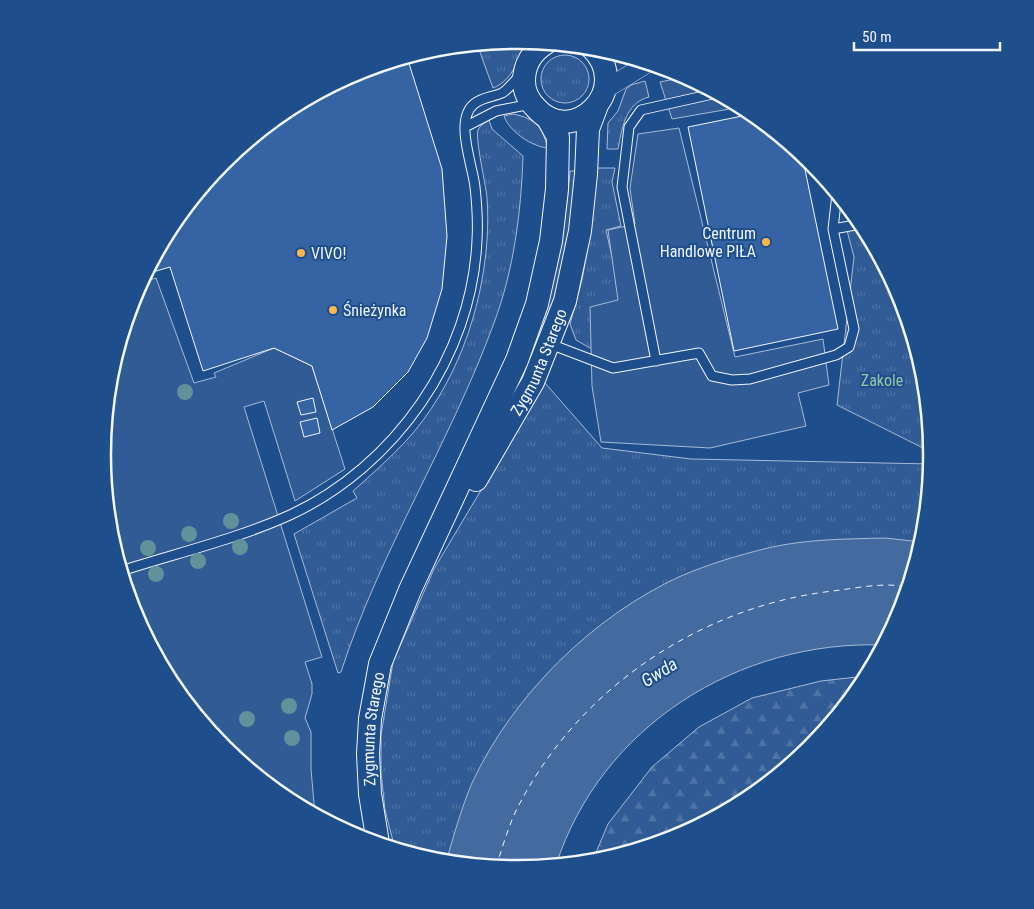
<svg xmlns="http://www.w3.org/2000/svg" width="1034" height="909" font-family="'Roboto Condensed',sans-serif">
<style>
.grass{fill:url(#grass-tufts);stroke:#a8bbd7}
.forest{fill:url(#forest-firs);stroke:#a8bbd7}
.built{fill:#305b95;stroke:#a8bbd7}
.water{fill:#446ba0;stroke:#a8bbd7}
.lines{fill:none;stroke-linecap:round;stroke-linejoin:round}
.ferry{stroke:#f2f6ff;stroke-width:1;stroke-dasharray:6 5;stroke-linecap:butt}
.building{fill:#3563a3;stroke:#f2f6ff}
.service-casing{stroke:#f2f6ff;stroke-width:11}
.minor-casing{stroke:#f2f6ff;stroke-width:19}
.tertiary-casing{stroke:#f2f6ff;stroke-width:24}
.service{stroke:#1f4e8c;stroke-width:9}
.minor{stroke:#1f4e8c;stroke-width:18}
.tertiary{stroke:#1f4e8c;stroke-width:22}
.tree{fill:#61919a}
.poi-dot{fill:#ffb74d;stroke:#1f4e8c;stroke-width:2}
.labels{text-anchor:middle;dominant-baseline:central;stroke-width:4;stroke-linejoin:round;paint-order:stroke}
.poi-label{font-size:16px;fill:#f2f6ff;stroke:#1f4e8c;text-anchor:start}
.street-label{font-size:16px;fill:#f2f6ff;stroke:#1f4e8c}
.park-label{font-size:16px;fill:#97c8a6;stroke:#1f4e8c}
.water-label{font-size:18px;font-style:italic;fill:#f2f6ff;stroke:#1f4e8c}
.rim{fill:none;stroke:#f2f6ff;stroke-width:2.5}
</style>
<defs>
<pattern id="grass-tufts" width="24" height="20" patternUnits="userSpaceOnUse" patternTransform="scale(1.25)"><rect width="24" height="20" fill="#305b95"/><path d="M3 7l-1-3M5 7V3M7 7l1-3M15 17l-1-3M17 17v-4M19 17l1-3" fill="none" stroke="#4e73a5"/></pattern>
<pattern id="forest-firs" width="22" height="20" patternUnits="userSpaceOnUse" patternTransform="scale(1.25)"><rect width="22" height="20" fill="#305b95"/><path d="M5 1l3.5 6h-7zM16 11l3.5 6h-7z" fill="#4e73a5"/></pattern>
</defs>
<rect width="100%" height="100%" fill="#1f4e8c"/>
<!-- grass -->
<path class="grass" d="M517,40l12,1c-12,17 -15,39 -36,47l-16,-44z
M541 79a24 24 0 1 1 48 0a24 24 0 1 1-48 0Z
M645,81l4,16c-24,6 -27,32 -31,52h-11l1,-26 10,-12 8,-22 5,-4z
M513,114c24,5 28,12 35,34 -16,-1 -39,-17 -44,-32z
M489,120l3,9 31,27c-2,57 -9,113 -29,167 -44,120 -114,228 -153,349l-3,1 -44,-139 63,-36 -4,-7c18,-16 36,-32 53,-50 49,-54 76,-129 81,-201 1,-14 1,-29 0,-42 -1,-13 -12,-59 -9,-68 2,-5 7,-7 11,-10z
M597,168h18l-3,14 9,44 -15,4 16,72 -26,44 -6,2 -14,-8 -6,-16 12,-44 8,-44z
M570,171h6c-5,62 -15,124 -39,182 -9,23 -23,45 -35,68 39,-84 61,-158 68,-250z
M845,223l17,1 38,72 24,78 7,78 -94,-47 17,-148z
M545,383l57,65 89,11 240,5 -8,72 -3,10 -35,-5 -439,321 -51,-13 -10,-39 -4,-38v-37l12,-73 41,-93z"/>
<!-- forest -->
<path class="forest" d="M866,676l-5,9 -51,63 -63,51 -72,39 -83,24 16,-38 44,-57 47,-40 53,-29 69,-17z"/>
<!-- built -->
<path class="built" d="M685,77l56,30 -69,12 -12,-37z
M679,128l56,229 88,-18 6,46 -31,8 8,33 -96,22 -109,-6 -9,-56 -2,-79 28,-7 -10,-70 27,-6 -5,-36 8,-54z
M156,278l38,105 22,-6 -2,-4 60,-25 38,18 33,103 -50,32 -31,-100 -20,6 78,250 -17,5 7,22v10l-7,24 6,14v37l4,46 -29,-16 -62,-52 -52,-62 -38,-72 -24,-78 -7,-81 8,-81 23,-77 7,-13z"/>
<!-- water -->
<path class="water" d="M885,538l36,4 -21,71 -17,32c-144,-5 -282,81 -327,220l-39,4 -71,-7c8,-27 15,-53 26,-79 41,-88 121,-167 209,-207 28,-12 58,-21 87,-28 38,-9 78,-9 117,-10z"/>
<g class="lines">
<!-- ferry -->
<path class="ferry" d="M496,867c7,-21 13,-44 24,-64 61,-116 182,-197 313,-212 24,-3 50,-9 75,-4"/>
</g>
<!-- building -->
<path class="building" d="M407,57l35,112 5,67 -5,53 -15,49 -19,34 -35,35 -41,23 -20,-64 -38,-18 -71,23 -33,-104 -24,7 27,-50 51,-63 63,-51 72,-39z
M752,114l50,41 36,174 -104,22 -46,-224z
M313,398l3,14 -15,3 -4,-13z
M317,418l3,15 -16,4 -4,-15z"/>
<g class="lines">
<!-- service casing -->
<g class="service-casing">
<path id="service" d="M465,127l31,-16 35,-7
M833,229l28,-5
M550,344l63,24 86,-15 13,23 20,4 18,-1 86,-24 13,-8 5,-18 -21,-100 4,-35
M656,361l-34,-174 7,-60 12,-17 76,-17
M121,571c56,-18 116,-32 169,-56 105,-49 182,-158 187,-275 1,-17 0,-35 -2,-53 -2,-21 -21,-67 -1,-83 8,-7 19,-7 28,-11 7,-4 13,-13 19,-19"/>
</g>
<!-- minor casing -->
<g class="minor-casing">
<path id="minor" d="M606,89l42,-26"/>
</g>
<!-- tertiary casing -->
<g class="tertiary-casing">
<g id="tertiary">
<path d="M546,43c-13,8 -22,21 -22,38 0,10 5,20 12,27 36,41 99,-19 55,-61"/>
<path id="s1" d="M476,480l57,-98 32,-81 15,-70 6,-57 2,-45 8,-21"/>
<path id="s2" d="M378,843l-8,-49 -2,-40 2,-35 10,-55 30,-74 107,-230 20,-56 14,-63 6,-52 1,-52 -11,-20"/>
</g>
</g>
<!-- service -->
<use href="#service" class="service"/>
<!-- minor -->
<use href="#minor" class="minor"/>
<!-- tertiary -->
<use href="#tertiary" class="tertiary"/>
</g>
<!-- trees -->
<g class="tree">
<circle cx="185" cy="392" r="8"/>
<circle cx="231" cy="521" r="8"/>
<circle cx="189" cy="534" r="8"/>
<circle cx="240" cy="547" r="8"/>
<circle cx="148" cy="548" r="8"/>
<circle cx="198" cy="561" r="8"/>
<circle cx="156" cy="574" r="8"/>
<circle cx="289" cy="706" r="8"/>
<circle cx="247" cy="719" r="8"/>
<circle cx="292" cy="738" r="8"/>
</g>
<!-- markers -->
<g class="poi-dot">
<circle cx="766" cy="242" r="5"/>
<circle cx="301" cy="253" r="5"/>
<circle cx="333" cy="310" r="5"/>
</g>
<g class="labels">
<!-- poi labels -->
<g class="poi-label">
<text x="756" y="233" text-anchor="end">Centrum<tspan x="756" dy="18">Handlowe PIŁA</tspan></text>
<text x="311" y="253">VIVO!</text>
<text x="343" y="310">Śnieżynka</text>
</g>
<!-- street labels -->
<g class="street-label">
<text stroke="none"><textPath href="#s1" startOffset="134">Zygmunta Starego</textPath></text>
<text stroke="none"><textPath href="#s2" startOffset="115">Zygmunta Starego</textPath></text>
</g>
<!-- park labels -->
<g class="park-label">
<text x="882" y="380">Zakole</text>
</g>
<!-- water labels -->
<g class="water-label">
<text transform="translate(659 672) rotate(-32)">Gwda</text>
</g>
</g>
<!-- crop -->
<path d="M0 0H1034V909H0ZM516 49H518A405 405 0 0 1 923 454V455A405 405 0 0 1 518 860H516A405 405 0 0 1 111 455V454A405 405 0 0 1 516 49Z" fill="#1f4e8c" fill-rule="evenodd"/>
<path class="rim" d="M516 49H518A405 405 0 0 1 923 454V455A405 405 0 0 1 518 860H516A405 405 0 0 1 111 455V454A405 405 0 0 1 516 49Z"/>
<!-- scale -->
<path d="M854 42v8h146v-8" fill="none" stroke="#f2f6ff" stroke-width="2.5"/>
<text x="862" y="42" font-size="15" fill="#f2f6ff" stroke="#1f4e8c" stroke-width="4" paint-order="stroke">50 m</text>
</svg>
